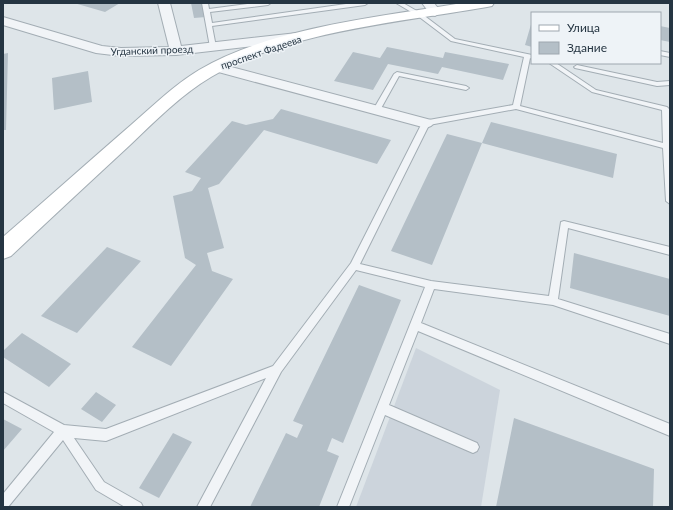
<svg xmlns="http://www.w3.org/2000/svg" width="673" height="510" font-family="Lato,sans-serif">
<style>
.built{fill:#ccd4dc}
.building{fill:#b4bfc7}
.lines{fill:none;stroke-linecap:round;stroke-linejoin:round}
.lane-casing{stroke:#a3adb4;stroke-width:2}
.street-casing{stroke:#a3adb4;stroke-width:2}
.secondary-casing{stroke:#a3adb4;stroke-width:2}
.lane{fill:#f1f4f7;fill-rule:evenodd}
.street{fill:#f1f4f7;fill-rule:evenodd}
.secondary{fill:#fff;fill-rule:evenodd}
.labels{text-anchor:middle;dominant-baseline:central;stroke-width:3;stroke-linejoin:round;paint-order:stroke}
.far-street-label{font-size:10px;fill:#253542;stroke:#eef3f7}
</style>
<rect width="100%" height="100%" fill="#dee5e9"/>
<!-- built -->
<path class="built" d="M416,348l84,42 -19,117h-125z"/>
<!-- building -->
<path class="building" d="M74,3h46l-15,9z
M191,3h11l4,14 -12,1z
M532,21v26l-7,-2z
M660,26l10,2v14l-10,-2z
M387,47l56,11 2,-6 64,12 -6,16 -61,-13 -4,7 -50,-10 -15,26 -39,-9 19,-29 27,6z
M8,53l-2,77h-3v-76z
M88,71l4,31 -38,8 -2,-32z
M281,109l110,31 -14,24 -113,-34 -45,54 -11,4 16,60 -17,5 5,18 21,8 -62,87 -39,-19 64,-82 -11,-7 -12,-62 19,-5 9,-13 -16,-6 47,-51 14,4 27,-6z
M491,122l126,32 -4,24 -131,-35z
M447,134l35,9 -50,122 -41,-14z
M107,247l34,14 -64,72 -36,-17z
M574,253l96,26v37l-100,-28z
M359,285l42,15 -58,143 -11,-5 -5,13 12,5 -20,51h-69l36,-74 11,5 6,-13 -10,-4z
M22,333l49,31 -22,23 -46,-30v-6z
M96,392l20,13 -14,17 -21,-13z
M514,418l140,51 -1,38h-157z
M3,419l19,10 -19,22z
M173,433l19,9 -33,56 -20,-10z"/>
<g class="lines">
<!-- lane casing -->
<g class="lane-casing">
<path id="lane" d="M202,3h6l1,6 46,-6h16l-3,2 -58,7 2,11 141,-20h15l-3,2 -153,21 4,21 -3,2 -3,-2z
M396,3h7l19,11 33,25 77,16v4l-2,-1 -10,48 143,37 -1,-33 -70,-18 -43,-29h7l40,27 71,17 2,2 1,95 -4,-3 -3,-53 -147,-39 -87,16 -69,139 71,17 118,15 12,-74 3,-1 106,26v8l-102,-27 -10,71 112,35v10l-117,-39 -119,-16 -13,34 249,101v12l-252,-105 -29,74 88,38 2,4 -2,4 -4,2 -88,-38 -36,92h-12l88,-220 -69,-17 -75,102 -71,135h-13l69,-129 -160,63 -32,-3 30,44 37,21 2,4h-18l-29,-17 -33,-50 -55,67h-5v-13l51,-62 -51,-29v-11l61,33 42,4 167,-63 78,-103 72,-142 90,-16 11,-48 -73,-16 -33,-25z
M660,51l10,2v4l-10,-2z
M577,65l80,17 13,-1v4l-13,1 -82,-18 -1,-1z
M397,72l69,14 3,2 -3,2 -67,-14 -20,36h-4l-2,-2 21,-36z"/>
</g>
<!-- street casing -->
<g class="street-casing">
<path id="street" d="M158,3h12l11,43 116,-13 6,4 -6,4 -121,14 -55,1 -25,-3 -93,-28v-8l99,29 19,2 48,-1z
M422,3h12l7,9 -6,4 -4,-1z
M216,63l215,57 3,3 -3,3 -5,2 -215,-58 -2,-3 2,-3z"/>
</g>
<!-- secondary casing -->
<g class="secondary-casing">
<path id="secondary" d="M462,3h32l-2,3 -5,1c-86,15 -202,25 -276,70 -30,18 -56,44 -81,68 -40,37 -80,74 -119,111l-8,3v-22c43,-37 85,-75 128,-112 22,-19 43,-40 68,-55 73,-43 181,-53 263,-67z"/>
</g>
<!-- lane -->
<use href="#lane" class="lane"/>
<!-- street -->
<use href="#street" class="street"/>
<!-- secondary -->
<use href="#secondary" class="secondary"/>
</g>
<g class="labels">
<!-- far-street labels -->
<g class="far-street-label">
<text transform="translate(152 50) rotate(-2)">Угданский проезд</text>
<text transform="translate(261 52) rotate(-19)">проспект Фадеева</text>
</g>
</g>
<!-- border -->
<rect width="673" height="510" fill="none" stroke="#253542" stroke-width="8"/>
<!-- legend -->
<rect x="531" y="12" width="130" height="52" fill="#eef3f7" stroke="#9ea7af"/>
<rect x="539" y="25" width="20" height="6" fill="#ffffff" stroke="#9ea7af"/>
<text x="567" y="32" font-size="12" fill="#253542">Улица</text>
<rect x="539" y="42" width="20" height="12" fill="#b4bfc7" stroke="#9ea7af"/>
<text x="567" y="52" font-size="12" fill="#253542">Здание</text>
</svg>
